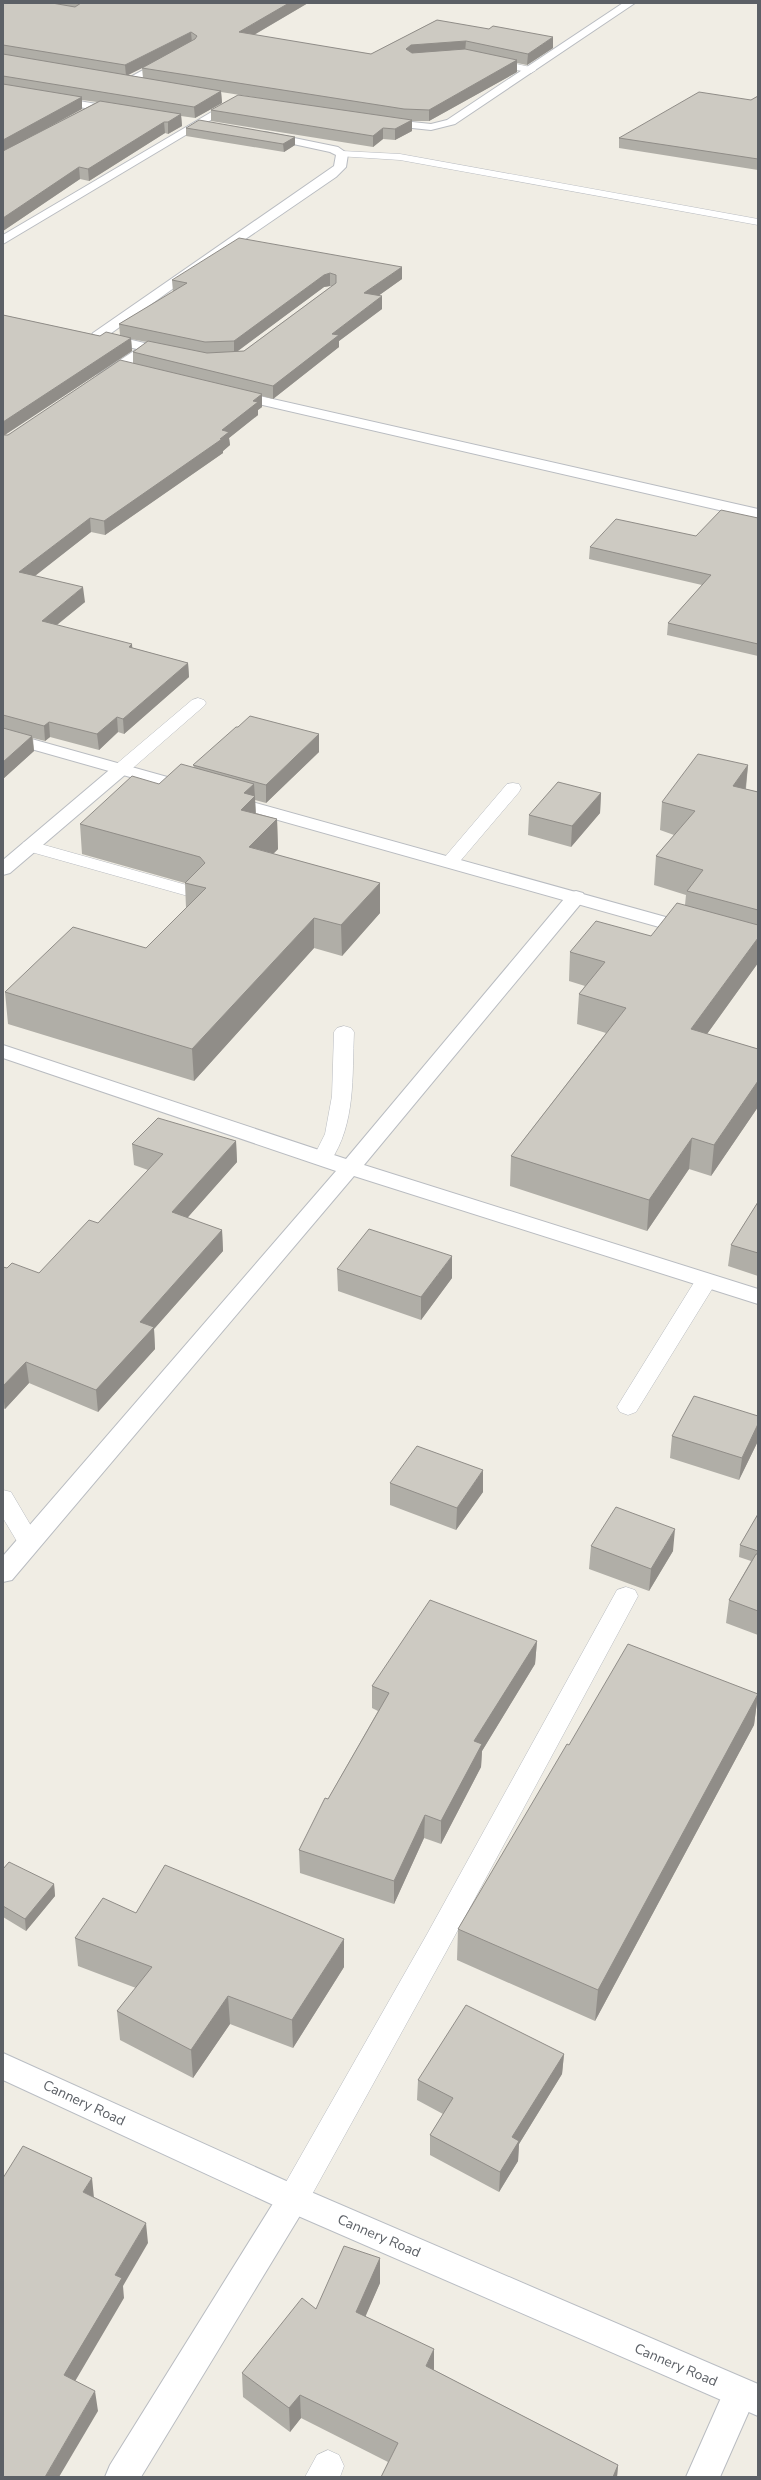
<svg xmlns="http://www.w3.org/2000/svg" width="761" height="2480" font-family="'Nunito Sans',sans-serif">
<style>
.lines{fill:none;stroke-linecap:round;stroke-linejoin:round}
.service-casing{stroke:#b9bcc1;stroke-width:1}
.minor-casing{stroke:#b9bcc1;stroke-width:2}
.tertiary-casing{stroke:#b9bcc1;stroke-width:2}
.secondary-casing{stroke:#b9bdc3;stroke-width:2}
.service{fill:#fff;fill-rule:evenodd}
.minor{fill:#fff;fill-rule:evenodd}
.tertiary{fill:#fff;fill-rule:evenodd}
.secondary{fill:#fff;fill-rule:evenodd}
.wall{fill:#b0aea7;fill-rule:evenodd}
.shaded-wall{fill:#908d88}
.building{fill:#cdcac2;stroke:#908d88}
.labels{text-anchor:middle;dominant-baseline:central;stroke-width:3.5;stroke-linejoin:round;paint-order:stroke}
.near-street-label{font-size:14px;fill:#5c6066;stroke:#fff}
</style>
<rect width="100%" height="100%" fill="#f0ede4"/>
<g class="lines">
<!-- service casing -->
<g class="service-casing">
<path id="service" d="M489,58l46,10 1,2 -5,3 -46,-10v-4z
M342,151l58,3 358,65v6l-358,-65 -62,-4 -2,-2z
M198,698l6,2 2,3 -2,3 -78,68h-12l-2,-4 2,-4 78,-66z
M513,783l6,1 2,4 -2,4 -63,74h-12l-3,-4 3,-4 63,-74z
M30,841l171,48 3,4 -3,4 -6,1 -171,-48 -3,-4 3,-4z
M344,1026l7,2 3,4c-2,44 2,92 -24,130l-7,2 -7,-2 -3,-4 12,-24 7,-38 2,-64 3,-4z
M706,1274l8,2 3,5 -81,131 -8,3 -8,-3 -3,-5 3,-5 78,-126z
M3,1490l8,2 26,44 4,6 -4,6 -8,3 -8,-3 -18,-30z
M626,1587l9,3 3,6 -192,356 -142,257 -11,4 -11,-4 -4,-10 4,-10 144,-253 191,-346z
M328,2450l11,5 5,11 -4,11h-35l12,-22z"/>
</g>
<!-- minor casing -->
<g class="minor-casing">
<path id="minor" d="M623,3h12l-180,121 -24,6 -47,-5 -6,-3 6,-3 47,5 16,-4z
M169,56l4,1v4l-41,22 -4,1 -5,-3z
M3,88l117,20 6,3 -6,3 -117,-20z
M237,97l4,1v4l-238,142v-9z
M265,132l73,15 10,7 -2,13 -10,10 -165,113 -68,49h-10l-2,-3 2,-3 241,-167 2,-11 -6,-3 -69,-15 -2,-2z
M233,390l525,119v10l-530,-122 -2,-3z
M120,765l6,1 3,4 -3,4 -116,99 -7,2v-15l111,-94z
M576,891l7,2 2,4 -2,4 -219,264 394,124v15l-404,-128 -342,404 -9,2v-26l333,-385 -333,-113v-13l343,114 223,-266z
M293,2185l11,4 5,10 -5,10 -163,268h-36l5,-12 172,-276z
M740,2377l12,5 5,11 -37,84h-34l42,-95z"/>
</g>
<!-- tertiary casing -->
<g class="tertiary-casing">
<path id="tertiary" d="M102,333l51,12 2,3 -46,32h-10l-2,-3 2,-3 38,-25 -40,-9 -2,-3 2,-3z
M3,731l193,54 3,4 -3,4 -6,1 -187,-53z
M227,795l471,131 3,4 -3,4h-14l-463,-130 -3,-4 3,-4z"/>
</g>
<!-- secondary casing -->
<g class="secondary-casing">
<path id="secondary" d="M3,2053l301,136 454,195v32l-476,-207 -279,-129z"/>
</g>
<!-- service -->
<use href="#service" class="service"/>
<!-- minor -->
<use href="#minor" class="minor"/>
<!-- tertiary -->
<use href="#tertiary" class="tertiary"/>
<!-- secondary -->
<use href="#secondary" class="secondary"/>
</g>
<!-- wall -->
<path class="wall" d="M3,3h305l-54,32 117,19 66,-34 116,28 -26,17 -10,-2v9l-88,49h-17v10l-17,9 -12,-1 -10,8 -162,-26v-11l67,-9 -57,-9 1,11 -27,15 -14,-2 1,10 -14,8 -3,-1 -76,48 -9,-2 -77,52zM142,68l1,10 -15,-3zM82,100l15,2 -52,27 37,-20z
M758,96v74l-139,-22v-10l132,-38z
M186,128l109,9v8l-11,7 -98,-16z
M402,267v12l-24,17 4,13 -43,32v6l-66,52 -11,-3v11l-4,3v5l-29,23 1,7 -7,6v2l-118,82 -14,-3 -57,44 51,26 -28,23 76,23 55,15 1,14 -65,57 -6,-2 -19,18 -49,-13 -5,4 -12,-3 1,13 -31,28v-464l97,21 20,-1 -1,-11 54,-32 -1,-12zM330,286h2l-88,65h-7l87,-64zM131,339l16,3 -14,10v11l-125,72h-3l127,-84z
M758,518v138l-91,-21 1,-12 34,-38 -113,-26 1,-12 106,-11z
M238,727l81,7v18l-53,51 -11,-3 1,13 21,6 1,30 -5,5 107,29v30l-38,43 -28,-8 -120,133 -186,-57 -3,-32 141,-44 40,-40 -1,-25 -103,-29 -2,-30 79,-40 35,-17 -1,-2z
M748,765l-2,24 12,3v171l-51,71 51,15v58l-47,69 -22,-7 -42,62 -137,-45 1,-30 95,-123 -29,-9 2,-30 6,-8 -16,-5 1,-29 81,-16 34,-31 1,-10 -32,-10 2,-29 18,-21 -14,-5 2,-28z
M601,793l-1,20 -29,34 -43,-12 1,-20z
M236,1141l1,21 -50,56 35,12 1,21 -69,78 1,20 -57,63 -69,-29 -24,26 -2,-1v-141l4,1 32,5 59,-50 50,-53 -14,-5 -2,-21z
M758,1202v74l-30,-10 3,-21z
M337,1269l115,9 -31,42 -83,-29z
M758,1416v25l-19,39 -69,-22 2,-22z
M390,1483l93,9 -27,38 -66,-25z
M758,1514v121l-32,-12 3,-23 22,-39 -12,-4 1,-12z
M591,1546l82,5 -24,40 -60,-22z
M537,1641l-2,23 -53,87 -1,16 -40,77 -17,-6 -30,66 -94,-31 -1,-23 79,-139 -6,-3v-22z
M758,1694l-4,31 -159,296 -138,-61 1,-31 111,-184z
M3,1869l51,15 1,12 -29,35 -23,-14z
M136,1913l208,54 -51,81 -63,-24 -37,54 -73,-38 -3,-29 19,-23 -58,-22 -3,-28z
M564,2054l-2,20 -43,70 -1,17 -19,31 -69,-37v-20l13,-21 -26,-14 1,-20z
M380,2258v25l-15,33 69,54 184,95 -1,12h-236l7,-15 -87,-44 -11,14 -47,-35 -1,-24 74,-64z"/>
<!-- shaded-wall -->
<path class="shaded-wall" d="M289,3h19l-68,40 -1,-11z
M191,32l1,11 -66,33 -1,-11z
M553,37v11l-26,17 1,-11z
M466,41l-1,11 -59,9v-12l5,-4z
M517,60v12l-88,49v-11z
M221,91l1,12 -27,15 -1,-11z
M82,97v12l-79,43v-12z
M181,114l1,12 -14,8v-12z
M412,120v11l-17,9v-11z
M164,122l1,11 -76,48 -1,-12z
M383,128v11l-10,8v-11z
M295,137v8l-11,7 -1,-8z
M79,167l1,12 -77,52v-13z
M402,267v12l-38,27v-13z
M330,273v13l-6,1 -90,67v-13l90,-66z
M382,296v13l-43,32v6l-66,52v-13l59,-52z
M131,338l1,13 -129,85v-14z
M262,394v13l-4,3v5l-29,23 1,7 -7,6v2l-118,82 -1,-14 118,-91 31,-29z
M90,518l1,14 -70,55 -2,-15z
M83,587l2,15 -42,34 -1,-15z
M132,644l1,15 -4,-12z
M188,663l1,14 -65,57 -1,-15z
M117,717l1,15 -19,18 -2,-16z
M49,722l1,15 -5,4 -1,-15z
M319,734v18l-53,51v-18z
M32,736l2,15 -31,28v-17z
M748,765l-3,28 -12,-7z
M254,784l1,13v-1l1,30 -15,-16 3,-17z
M601,793l-1,20 -29,34 1,-21z
M277,819l1,30 -28,28 -1,-30z
M380,883v30l-38,43 -1,-31z
M314,918v30l-120,133 -2,-32z
M758,938v25l-69,96 2,-30z
M758,1081v26l-47,69 3,-31z
M692,1138l-3,31 -42,62 2,-31z
M236,1141l1,21 -64,72 -1,-22z
M222,1230l1,21 -69,78 1,20 -57,63 -2,-22 44,-68z
M452,1256v22l-31,42v-23z
M26,1362l3,21 -24,26 -2,-15v-8z
M758,1424v17l-19,39 3,-22z
M483,1470v22l-27,38 1,-22z
M675,1529l-2,22 -24,40 2,-22z
M537,1641l-2,23 -53,87 -1,16 -40,77v-23l33,-80z
M758,1694l-4,31 -159,296 3,-31z
M425,1815l-1,23 -30,66v-23z
M54,1884l1,12 -29,35 -1,-12z
M344,1939v28l-51,81 -1,-28z
M228,1996l2,28 -37,54 -2,-28z
M564,2054l-2,20 -43,70 -1,17 -19,31 1,-20 12,-35z
M92,2178l2,20 -11,-6z
M146,2223l2,20 -25,43 1,12 -57,97 -3,-20 51,-100z
M380,2258v25l-23,53 -1,-24z
M434,2349v24l-8,-7z
M95,2391l3,20 -39,66h-14z
M300,2395l1,23 -11,14 -1,-24z
M618,2465l-1,12h-4z"/>
<!-- building -->
<path class="building" d="M3,3h49l23,4 6,-4h208l-50,29 132,22 66,-34 52,9 4,-3 60,11 -25,17 -62,-13 -55,4 -5,4 6,4 53,-4 52,11 -88,50 -25,-1 -262,-41 53,-29 2,-3 -6,-4 -66,33 -122,-20z
M3,54l218,37 -27,16 -191,-31z
M3,84l79,13 -79,43z
M699,92l52,8 7,-4v63l-139,-21z
M238,95l174,25 -17,9 -12,-1 -10,8 -162,-26z
M100,101l81,13 -13,8h-4l-76,47 -9,-2 -76,51v-67z
M199,120l96,17 -12,7 -97,-16z
M239,238l163,29 -38,26 18,3 -50,38 7,1 -66,51 -140,-34 15,-11 59,12 37,-2 92,-68v-8l-6,-2 -6,2 -90,66 -29,1 -86,-18 68,-41 -15,-3z
M3,315l97,21 6,-4 25,6 -128,84z
M120,360l142,34 -9,7 5,1 -36,28 7,2 -9,7h2l-118,82 -14,-3 -71,54 64,15 -41,34 90,23 -3,3 59,16 -65,56 -6,-2 -20,17 -48,-12 -5,4 -41,-11v-280h5z
M721,510l37,8v126l-90,-21 43,-48 -121,-28 26,-28 80,17z
M250,716l69,18 -53,51 -73,-20 43,-38h2z
M3,728l29,8 -29,26z
M698,754l50,11 -15,21 25,6v118l-71,-19 16,-21 -47,-14 39,-45 -33,-9z
M181,764l73,20 -10,9 11,3 -14,14 36,9 -28,28 131,36 -39,42 -27,-7 -122,131 -187,-57 68,-65 73,21 60,-60 -21,-5 20,-20 -5,-6 -120,-33 52,-48 27,8z
M558,782l43,11 -29,33 -43,-11z
M677,903l81,22v13l-67,91 67,20v32l-44,64 -22,-7 -43,62 -138,-44 115,-148 -47,-14 26,-32 -35,-10 26,-31 55,15z
M158,1118l78,23 -64,71 50,18 -82,92 14,5 -58,63 -70,-28 -23,24v-119l4,1 5,-5 27,10 50,-53 9,3 65,-69 -31,-10z
M758,1202v51l-27,-8z
M369,1229l83,27 -31,41 -84,-28z
M694,1396l64,20v8l-16,34 -70,-22z
M417,1446l66,24 -26,38 -67,-25z
M616,1507l59,22 -24,40 -60,-23z
M758,1514v37l-18,-6z
M756,1554h2v57l-29,-11z
M430,1600l107,41 -63,100 8,3 -41,77 -16,-6 -31,66 -95,-31 26,-52 3,1 61,-106 -17,-7z
M628,1644l130,50 -160,296 -140,-61 109,-185 2,1z
M9,1862l45,22 -29,35 -22,-13v-37z
M165,1865l179,74 -52,81 -64,-24 -37,54 -74,-39 35,-44 -77,-29 28,-40 33,15z
M466,2005l98,49 -52,83 7,4 -19,31 -70,-37 23,-37 -35,-18z
M23,2146l69,32 -9,14 63,31 -31,52 7,3 -58,97 31,16 -50,86h-42v-299z
M344,2246l36,12 -24,54 78,37 -8,17 192,99 -5,12h-232l17,-34 -98,-48 -11,13 -47,-35 60,-75 14,11z"/>
<g class="labels">
<!-- near-street labels -->
<g class="near-street-label">
<text transform="translate(84 2103) rotate(25)">Cannery Road</text>
<text transform="translate(379 2236) rotate(23)">Cannery Road</text>
<text transform="translate(676 2365) rotate(23)">Cannery Road</text>
</g>
</g>
<!-- border -->
<rect width="761" height="2480" fill="none" stroke="#5c6066" stroke-width="8"/>
</svg>
